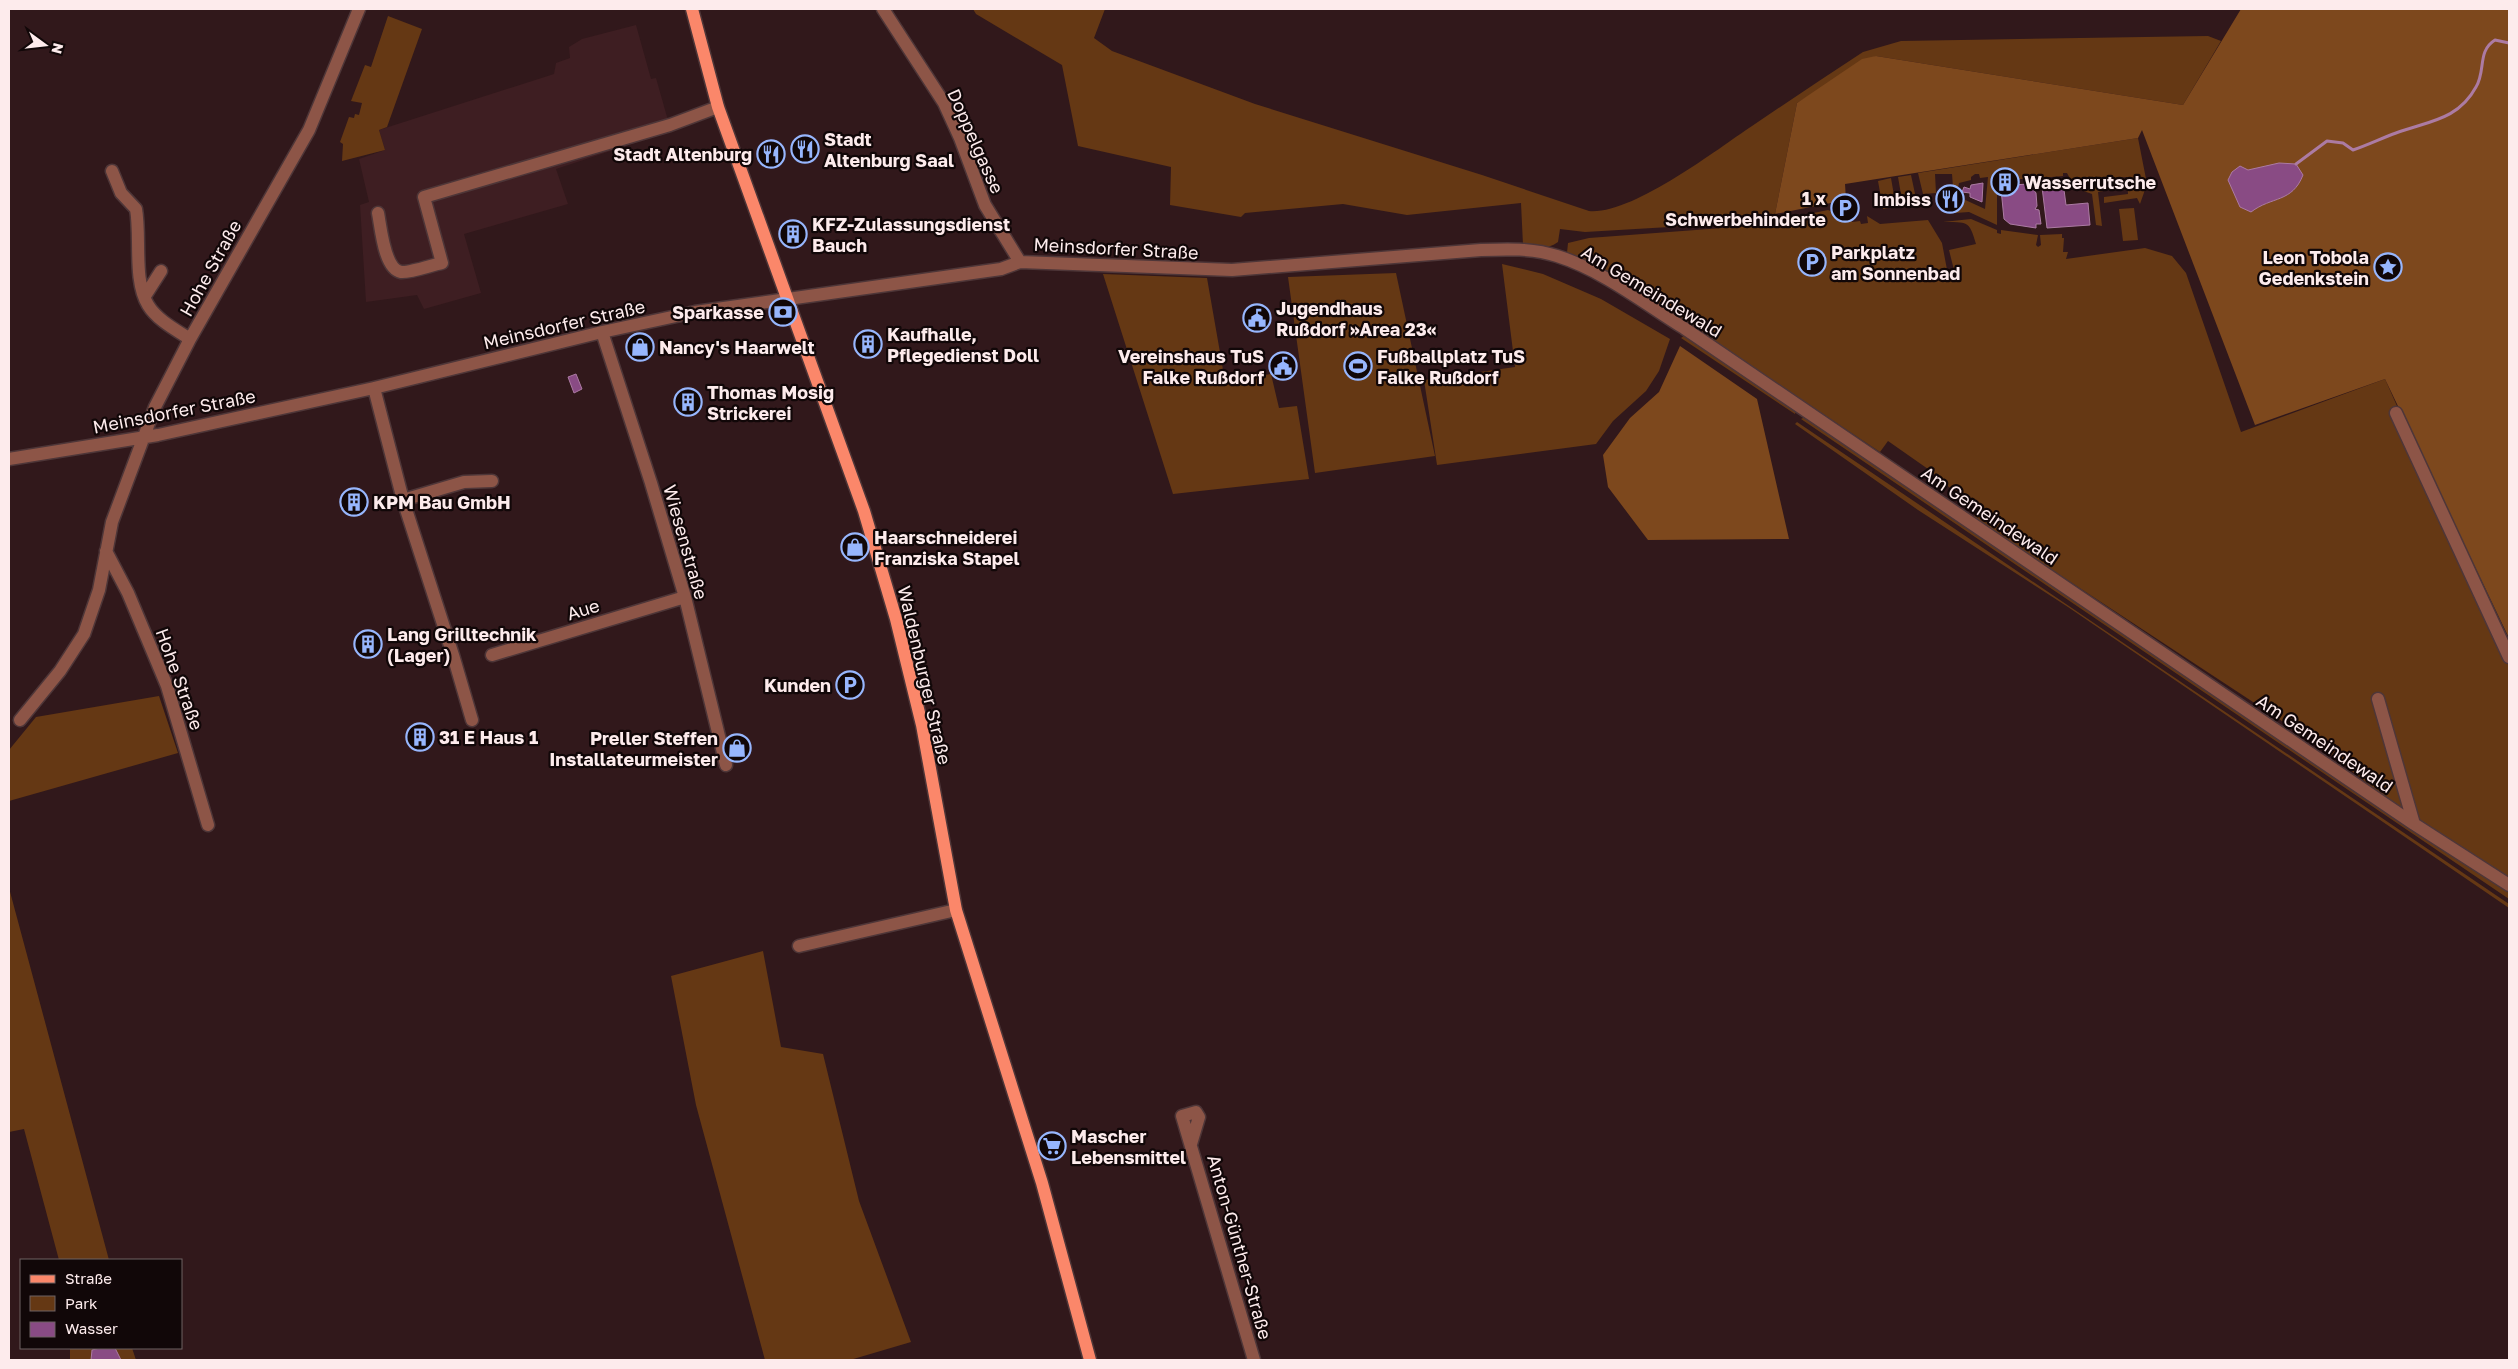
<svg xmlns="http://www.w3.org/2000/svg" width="2518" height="1369" font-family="'Golos Text',sans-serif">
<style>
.built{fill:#3e1e22}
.green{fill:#653814;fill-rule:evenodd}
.forest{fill:#7d481d}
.water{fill:#894b84;stroke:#ac7ba3}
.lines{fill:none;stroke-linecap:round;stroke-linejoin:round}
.stream{stroke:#ac7ba3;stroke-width:3}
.minor-casing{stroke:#4e3638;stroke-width:15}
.major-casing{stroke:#4e3638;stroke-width:15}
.minor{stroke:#8d5547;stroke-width:12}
.major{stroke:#fb876a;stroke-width:12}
.labels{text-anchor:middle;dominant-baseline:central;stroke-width:4.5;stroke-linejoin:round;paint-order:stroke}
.poi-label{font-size:18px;font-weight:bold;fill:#fdebec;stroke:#110708;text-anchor:start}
.street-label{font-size:18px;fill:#fdebec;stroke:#110708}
</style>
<rect width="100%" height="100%" fill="#31181b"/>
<!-- built -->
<path class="built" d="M636,25l15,54 5,-1 15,53 -115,38 12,35 -104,30 17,59 -57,16 -7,-14 -51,7 -6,-97 9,-3 -10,-43 26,-9 -6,-20 175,-56 2,-11 14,-5 -1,-11 13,-8z"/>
<!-- green -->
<path class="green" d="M973,9h132l-11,29 18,13 143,53 227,71 107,36c43,4 127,-61 163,-85 37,-25 74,-50 111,-74l38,-11 307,-5 13,5 -38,64 -307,-49 -79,47 -22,111 -55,10 -135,8 -25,-3 -2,13c-11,8 -23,6 -35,3l-2,-42 -114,12 -64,-11 -98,9 -4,4 -71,-12 1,-38 -93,-21 -16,-81 -86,-51z
M388,16l34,13 -35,98 -8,3 6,20 -43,11 1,-17 -3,-2 9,-25 5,1 1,-4 4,1 3,-12 -11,-2 14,-36 6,2z
M2138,138l9,46 -7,20 -3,-6 -33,5v-6l24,-3 -1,-17 -25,2 1,12 -5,1 4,34 -6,-1 -4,-31 -17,-6 -8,-15h-4v3l-35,3v-4h-5v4c-11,1 -15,-3 -21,-11l-10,6 5,8v43l-28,-13 -14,1 -3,-39h-17l1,19 -13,1 -5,-21zM1975,174h4l1,4 8,-1 -3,32 -24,-11 -4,-5 2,-10 12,-3v-3z
M1911,175l6,28 -14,3 -5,-29z
M1891,178l5,29 -13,2 -5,-28z
M2134,208l4,32 -15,1 -4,-32z
M1828,210l23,9 1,3 8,-1 1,3 7,-1 -1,-7 13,8 48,-4 14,23 6,32 7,-1 -6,-24 27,-6c-7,-25 -9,-21 -33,-22l28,-3 26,11v3l4,1v-4l37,5 -2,10 2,2 3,-2 -1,-10 22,-1v4h2l-1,14h5l-2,7 79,-11 27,8 14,17 55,159 144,-53 113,255 11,31v214l-95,-60 -100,-77 -341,-224 4,-7 -49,-42 -40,-28 -8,11 -188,-125 -125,-74 1,-10 21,-5 160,-12z
M1502,264l41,10 58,25 69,40 -11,32 -13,20 -33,30 -17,23 -159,21 -13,-85 91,-13z
M1396,273l39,183 -120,17 -27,-196z
M1103,274l104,4 18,103 46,-7 8,34 18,-2 12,73 -136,15z
M1685,335l111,75 -1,4 -114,-76z
M1805,417l704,474v8l-708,-480z
M1797,422l712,482v4l-441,-301 -150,-97 -123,-86z
M159,696l19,57 -169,48v-51l27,-33z
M9,888l100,372h-50l-35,-131 -15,3z
M763,951l18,96 42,7 36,147 52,141 -61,18h-85l-69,-255 -25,-129z
M70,1348h30l-8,2 -1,10h-21z
M115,1348h17l4,12h-15z"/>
<!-- forest -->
<path class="forest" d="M2241,9h268v629l-124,-259 -130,46 -113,-295 -4,8 -293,46 1,16 -71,14 22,-111 65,-44 14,-3 307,49z
M1680,346l77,53 32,140 -141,1 -40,-53 -5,-32 27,-37 29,-26z"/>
<!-- water -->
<path class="water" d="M2279,163l17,1 7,11c-11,28 -31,21 -52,37l-11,-5 -12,-27 4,-8 8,-6 8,4z
M2063,182l3,23 22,-2 2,22 -43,3 -5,-41 -9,2 3,4 1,13 -2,3 4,1 2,14h-5v4l-26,-4 -6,-5 -3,-30 4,-2 2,2 5,-4z
M1983,183l-1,19 -12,-5v-4l-8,-1 2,-5 6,2 1,-4z
M576,374l6,15 -8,4 -6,-16z
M100,1348h15l6,12h-30l1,-10z"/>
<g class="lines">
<!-- stream -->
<path class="stream" d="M2296,164l31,-23 16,2 10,7c15,-5 29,-12 43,-17 33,-12 62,-13 80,-46 10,-16 1,-36 19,-47l14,3"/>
<!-- minor casing -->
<g class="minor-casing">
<path id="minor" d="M883,9l61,94 16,35 25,67 35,57
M112,171l9,22 15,16c5,28 -3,72 12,96 9,15 28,25 42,34
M378,213c3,15 6,56 23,59 9,1 31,-7 41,-9l-18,-66 246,-72 48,-18
M145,296l16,-25
M602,332l49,151 34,114 41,168
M374,388l29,112 50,155 19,65
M2396,413l113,244
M9,459l149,-24 216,-47 228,-56 93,-20 306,-43 19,-7 212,8 249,-20c25,-1 52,-2 76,6 45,14 87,47 127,72l730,496 95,61
M403,500l61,-18 28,-1
M106,551l22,42 39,93 41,139
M492,655l193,-58
M2378,699l36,125
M20,720l40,-49 24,-37 15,-44 13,-68 43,-115 35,-68 119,-209 50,-121
M799,946l157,-36
M1191,1144l8,-27 -3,-5 -14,4 72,244"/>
</g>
<!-- major casing -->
<g class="major-casing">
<path id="major" d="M692,9l26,98 146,404 32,108 26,106 34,185 86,273 48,177"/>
</g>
<!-- minor -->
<use href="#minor" class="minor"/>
<!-- major -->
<use href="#major" class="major"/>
</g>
<!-- icons -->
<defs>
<g id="restaurant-ring" transform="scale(1.4375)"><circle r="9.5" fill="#110708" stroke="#97b6fd" stroke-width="1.5"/><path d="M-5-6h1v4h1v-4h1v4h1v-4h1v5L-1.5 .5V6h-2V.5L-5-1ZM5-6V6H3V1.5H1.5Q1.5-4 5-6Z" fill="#97b6fd"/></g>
<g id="building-ring" transform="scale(1.4375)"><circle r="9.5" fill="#110708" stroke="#97b6fd" stroke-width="1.5"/><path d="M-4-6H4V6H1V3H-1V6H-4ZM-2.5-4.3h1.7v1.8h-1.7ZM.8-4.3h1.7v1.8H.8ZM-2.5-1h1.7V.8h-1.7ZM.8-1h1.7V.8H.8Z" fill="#97b6fd"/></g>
<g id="parking-ring" transform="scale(1.4375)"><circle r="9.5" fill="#110708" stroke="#97b6fd" stroke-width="1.5"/><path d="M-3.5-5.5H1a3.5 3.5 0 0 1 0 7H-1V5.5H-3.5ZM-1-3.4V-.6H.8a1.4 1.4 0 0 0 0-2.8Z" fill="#97b6fd"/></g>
<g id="sight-ring" transform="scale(1.4375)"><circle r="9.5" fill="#110708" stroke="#97b6fd" stroke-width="1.5"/><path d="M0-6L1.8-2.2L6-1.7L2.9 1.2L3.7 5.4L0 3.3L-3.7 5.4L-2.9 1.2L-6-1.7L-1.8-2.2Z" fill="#97b6fd"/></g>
<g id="bank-ring" transform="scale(1.4375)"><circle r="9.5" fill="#110708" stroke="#97b6fd" stroke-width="1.5"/><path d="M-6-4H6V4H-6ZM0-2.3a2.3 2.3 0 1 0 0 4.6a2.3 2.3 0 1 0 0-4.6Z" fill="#97b6fd"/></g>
<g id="civic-ring" transform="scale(1.4375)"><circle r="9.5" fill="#110708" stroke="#97b6fd" stroke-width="1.5"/><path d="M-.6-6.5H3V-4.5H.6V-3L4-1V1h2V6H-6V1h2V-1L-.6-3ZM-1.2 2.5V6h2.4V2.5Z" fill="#97b6fd"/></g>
<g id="shop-ring" transform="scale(1.4375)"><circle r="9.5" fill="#110708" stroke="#97b6fd" stroke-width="1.5"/><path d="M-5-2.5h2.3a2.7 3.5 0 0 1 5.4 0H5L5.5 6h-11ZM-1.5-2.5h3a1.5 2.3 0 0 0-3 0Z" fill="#97b6fd"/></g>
<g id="stadium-ring" transform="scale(1.4375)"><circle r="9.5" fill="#110708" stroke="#97b6fd" stroke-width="1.5"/><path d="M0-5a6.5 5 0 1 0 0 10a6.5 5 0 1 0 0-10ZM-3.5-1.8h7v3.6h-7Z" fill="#97b6fd"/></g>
<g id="supermarket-ring" transform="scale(1.4375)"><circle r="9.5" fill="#110708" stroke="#97b6fd" stroke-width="1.5"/><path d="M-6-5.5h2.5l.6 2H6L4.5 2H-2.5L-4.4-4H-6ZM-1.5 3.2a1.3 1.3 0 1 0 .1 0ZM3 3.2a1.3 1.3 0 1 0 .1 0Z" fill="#97b6fd"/></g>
</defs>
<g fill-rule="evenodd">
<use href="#restaurant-ring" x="805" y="149"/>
<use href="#restaurant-ring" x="771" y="154"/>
<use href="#building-ring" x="2005" y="182"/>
<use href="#restaurant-ring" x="1950" y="199"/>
<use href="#parking-ring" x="1845" y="208"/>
<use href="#building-ring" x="793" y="234"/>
<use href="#parking-ring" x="1812" y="262"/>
<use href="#sight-ring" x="2388" y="267"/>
<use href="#bank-ring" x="783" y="312"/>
<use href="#civic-ring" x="1257" y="318"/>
<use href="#building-ring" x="868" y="344"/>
<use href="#shop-ring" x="640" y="347"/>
<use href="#civic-ring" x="1283" y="366"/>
<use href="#stadium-ring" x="1358" y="366"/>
<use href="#building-ring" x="688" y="402"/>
<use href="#building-ring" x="354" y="502"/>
<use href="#shop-ring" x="855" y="547"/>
<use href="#building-ring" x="368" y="644"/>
<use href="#parking-ring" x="850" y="685"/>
<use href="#building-ring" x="420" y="737"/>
<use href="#shop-ring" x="737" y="748"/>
<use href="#supermarket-ring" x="1052" y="1146"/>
</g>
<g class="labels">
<!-- poi labels -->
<g class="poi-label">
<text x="824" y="139">Stadt<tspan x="824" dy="21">Altenburg Saal</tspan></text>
<text x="752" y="154" text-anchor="end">Stadt Altenburg</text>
<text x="2024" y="182">Wasserrutsche</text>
<text x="1826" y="198" text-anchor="end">1 x<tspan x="1826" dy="21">Schwerbehinderte</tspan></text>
<text x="1931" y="199" text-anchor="end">Imbiss</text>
<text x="812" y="224">KFZ-Zulassungsdienst<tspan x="812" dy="21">Bauch</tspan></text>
<text x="1831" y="252">Parkplatz<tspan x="1831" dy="21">am Sonnenbad</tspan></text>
<text x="2369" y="257" text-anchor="end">Leon Tobola<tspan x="2369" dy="21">Gedenkstein</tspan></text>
<text x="1276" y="308">Jugendhaus<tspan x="1276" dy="21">Rußdorf »Area 23«</tspan></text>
<text x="764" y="312" text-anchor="end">Sparkasse</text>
<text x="887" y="334">Kaufhalle,<tspan x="887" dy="21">Pflegedienst Doll</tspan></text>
<text x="659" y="347">Nancy's Haarwelt</text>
<text x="1264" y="356" text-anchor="end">Vereinshaus TuS<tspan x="1264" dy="21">Falke Rußdorf</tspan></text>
<text x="1377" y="356">Fußballplatz TuS<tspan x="1377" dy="21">Falke Rußdorf</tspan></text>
<text x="707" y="392">Thomas Mosig<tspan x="707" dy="21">Strickerei</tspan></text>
<text x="373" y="502">KPM Bau GmbH</text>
<text x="874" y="537">Haarschneiderei<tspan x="874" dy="21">Franziska Stapel</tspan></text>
<text x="387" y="634">Lang Grilltechnik<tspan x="387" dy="21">(Lager)</tspan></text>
<text x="831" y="685" text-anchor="end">Kunden</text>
<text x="439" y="737">31 E Haus 1</text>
<text x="718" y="738" text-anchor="end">Preller Steffen<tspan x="718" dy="21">Installateurmeister</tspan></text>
<text x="1071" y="1136">Mascher<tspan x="1071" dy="21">Lebensmittel</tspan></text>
</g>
<!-- street labels -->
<g class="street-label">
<text transform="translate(976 141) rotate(66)">Doppelgasse</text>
<text transform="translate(1116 248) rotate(3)">Meinsdorfer Straße</text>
<text transform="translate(210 268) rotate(-61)">Hohe Straße</text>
<text transform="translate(1652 291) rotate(31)">Am Gemeindewald</text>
<text transform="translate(564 324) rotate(-13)">Meinsdorfer Straße</text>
<text transform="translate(174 411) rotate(-11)">Meinsdorfer Straße</text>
<text transform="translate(1990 515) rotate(34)">Am Gemeindewald</text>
<text transform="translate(686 542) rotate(74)">Wiesenstraße</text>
<text transform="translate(583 609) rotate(-17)">Aue</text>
<text transform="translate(925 675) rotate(77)">Waldenburger Straße</text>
<text transform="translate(180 679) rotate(70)">Hohe Straße</text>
<text transform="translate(2325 743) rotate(34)">Am Gemeindewald</text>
<text transform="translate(1240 1247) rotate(74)">Anton-Günther-Straße</text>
</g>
</g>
<!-- border -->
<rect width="2518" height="1369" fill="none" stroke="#fdebec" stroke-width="20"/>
<!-- legend -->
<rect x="20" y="1259" width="162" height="90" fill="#110708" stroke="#6f6263"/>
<rect x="30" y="1275" width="25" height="8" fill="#fb876a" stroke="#6f6263"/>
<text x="65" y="1284" font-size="15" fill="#fdebec">Straße</text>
<rect x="30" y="1296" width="25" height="15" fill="#653814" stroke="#6f6263"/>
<text x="65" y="1309" font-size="15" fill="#fdebec">Park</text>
<rect x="30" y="1322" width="25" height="15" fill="#894b84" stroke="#6f6263"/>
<text x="65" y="1334" font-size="15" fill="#fdebec">Wasser</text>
<!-- north arrow -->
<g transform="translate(45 45) rotate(105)" stroke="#110708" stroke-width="4" paint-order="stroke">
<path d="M0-4L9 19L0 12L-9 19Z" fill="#fdebec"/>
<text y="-8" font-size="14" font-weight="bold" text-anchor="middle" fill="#fdebec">N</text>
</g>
</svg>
